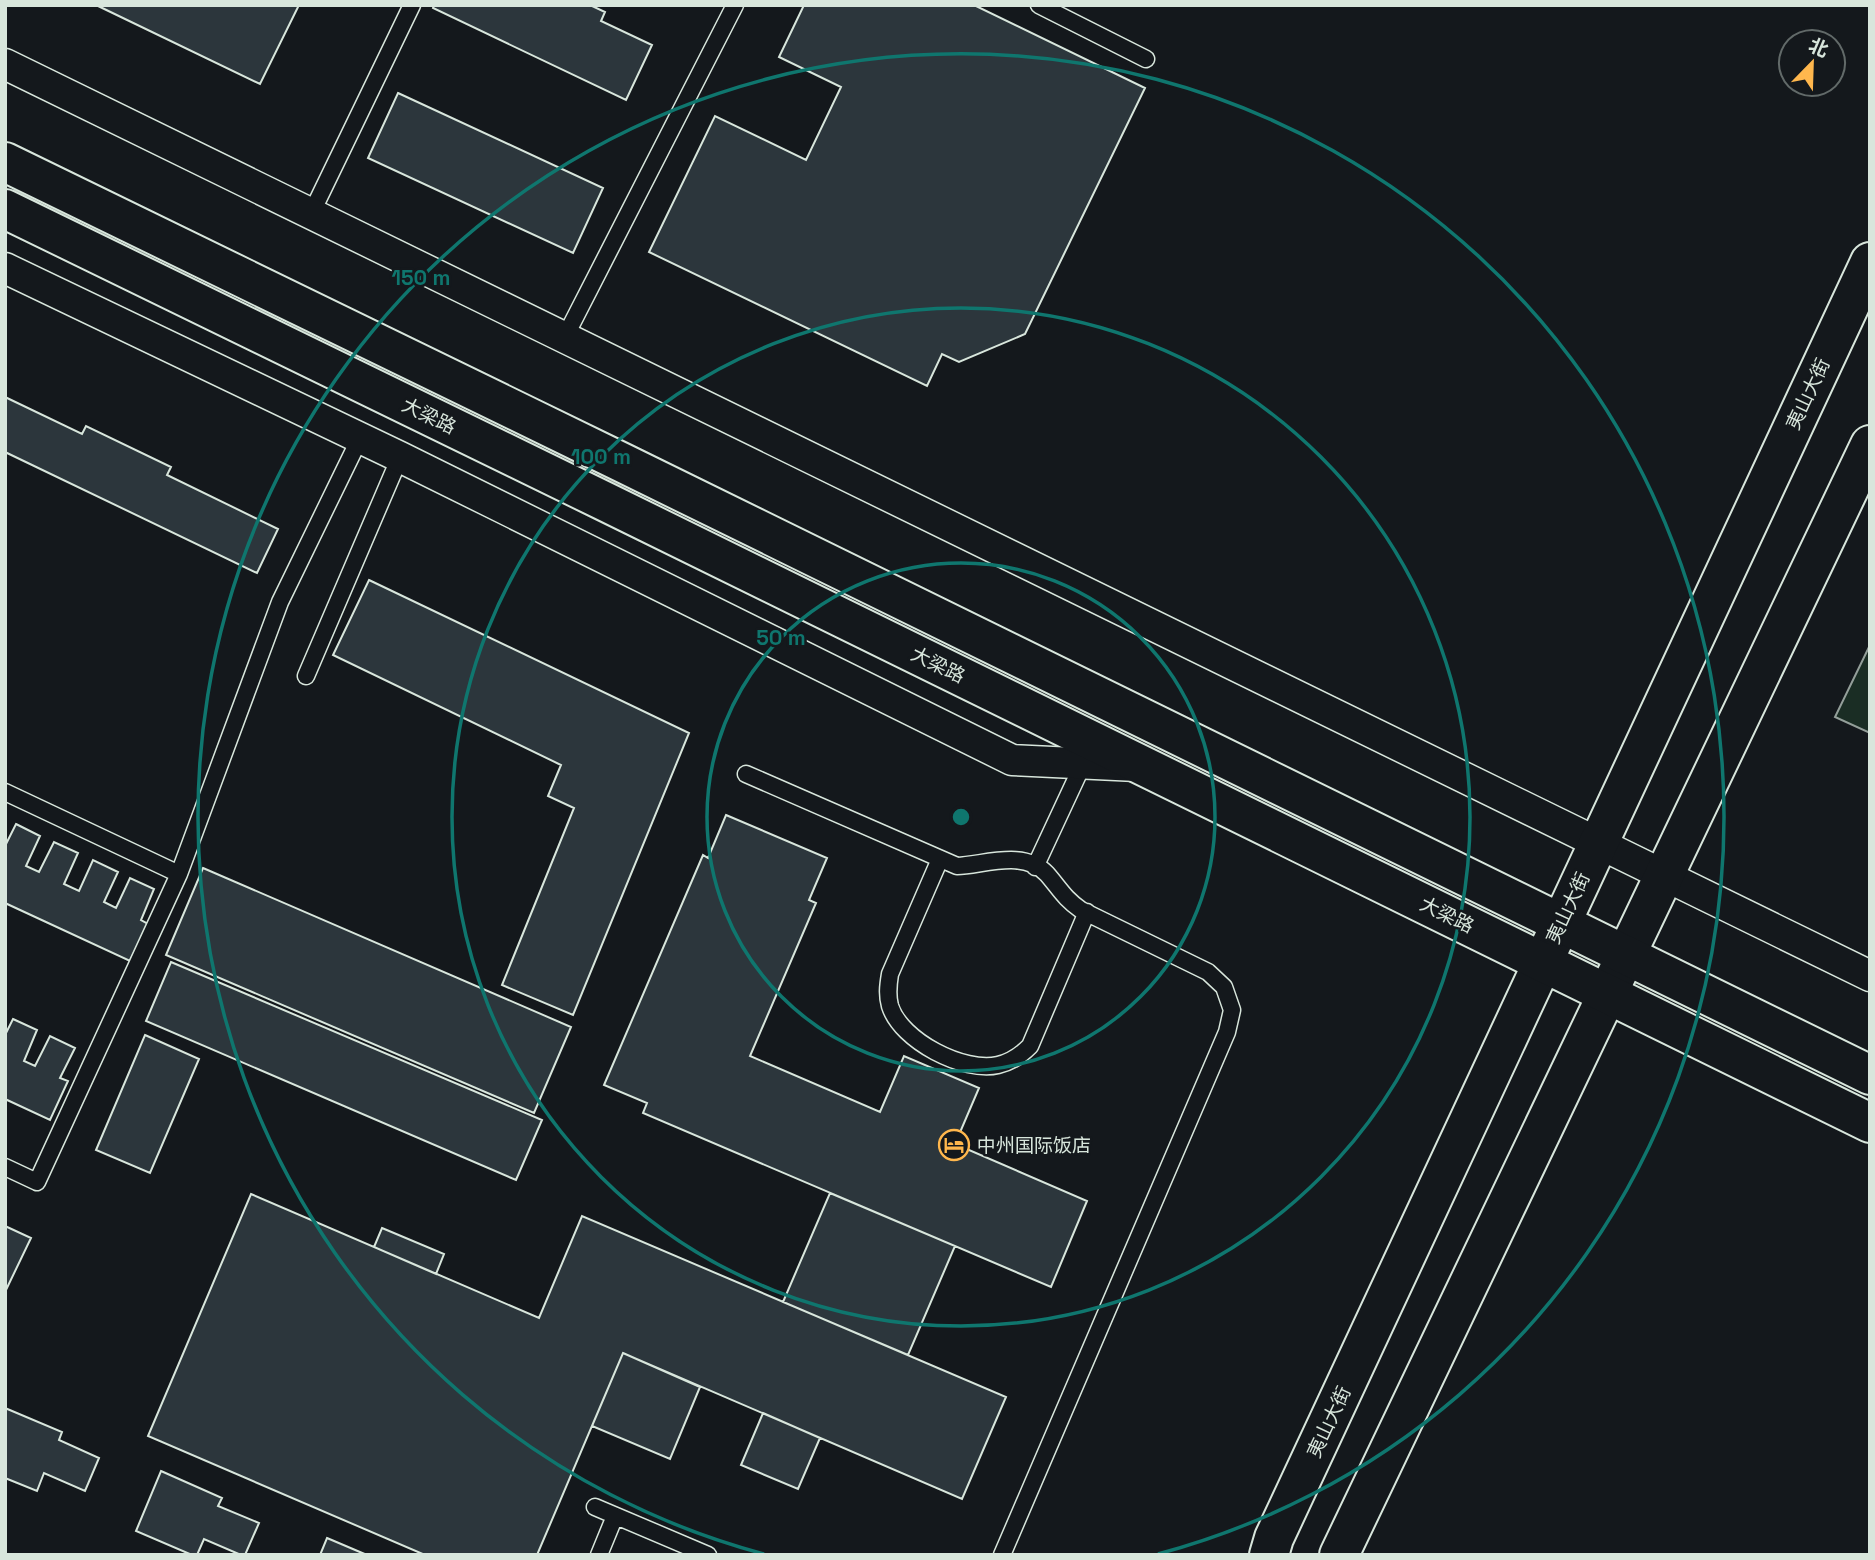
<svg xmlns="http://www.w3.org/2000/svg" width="1875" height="1560" font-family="'Space Grotesk','Noto Sans SC',sans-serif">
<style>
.green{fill:#1a2d24;stroke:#939e99;stroke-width:2}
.building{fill:#2c363c;stroke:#d8e6dc;stroke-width:2}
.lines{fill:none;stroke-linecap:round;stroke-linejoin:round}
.service-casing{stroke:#d8e6dc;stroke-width:19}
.minor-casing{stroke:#d8e6dc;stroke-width:33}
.secondary-casing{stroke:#d8e6dc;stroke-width:42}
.primary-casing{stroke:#d8e6dc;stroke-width:42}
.service{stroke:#14181c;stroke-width:16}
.minor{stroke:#14181c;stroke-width:30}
.secondary{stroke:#14181c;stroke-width:38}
.primary{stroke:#14181c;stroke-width:38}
.ring{fill:none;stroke:#0f766e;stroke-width:3.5}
.labels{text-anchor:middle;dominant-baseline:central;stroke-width:5;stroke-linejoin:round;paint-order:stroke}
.street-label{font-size:19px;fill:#d8e6dc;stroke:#14181c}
.poi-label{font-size:19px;fill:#d8e6dc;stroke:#14181c;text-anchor:start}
.centre{fill:#0f766e;stroke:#14181c;stroke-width:3.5}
.ring-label{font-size:21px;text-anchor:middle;font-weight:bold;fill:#0f766e;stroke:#14181c;stroke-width:5;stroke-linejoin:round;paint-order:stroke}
</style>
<rect width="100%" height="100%" fill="#14181c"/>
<!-- green -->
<path class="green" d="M1870,645v88l-35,-16z"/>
<!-- building -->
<path class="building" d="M96,5h203l-39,79z
M434,5h156l15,7 -4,9 51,24 -26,55 -193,-92z
M804,5h170l171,83 -120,246 -66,28 -17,-8 -15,32 -278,-134 66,-136 91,44 35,-73 -62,-30z
M398,93l205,95 -30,65 -205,-95z
M5,397l77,37 4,-8 85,41 -4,8 111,54 -21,44 -252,-121z
M369,580l320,153 -116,282 -71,-30 72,-177 -26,-12 13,-31 -228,-110z
M726,815l101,43 -18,42 7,3 -66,153 130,56 24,-56 75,32 -24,56 132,57 -36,86 -408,-174 4,-10 -43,-18 99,-230 5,3z
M16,824l24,12 -14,30 13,6 15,-30 24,11 -14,31 15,7 14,-31 25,12 -14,30 12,6 14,-30 24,11 -13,31 7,4 -18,37 -125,-58v-57z
M203,868l368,159 -37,86 -368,-158z
M171,962l371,158 -26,60 -370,-159z
M13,1019l24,11 -13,31 11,5 15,-30 25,12 -15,30 8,3 -18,39 -45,-21v-64z
M145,1035l54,24 -49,114 -54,-23z
M830,1193l125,53 -47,109 -125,-53z
M251,1194l288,124 43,-102 424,181 -44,102 -339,-146 -86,202h-112l-277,-119z
M5,1226l26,12 -26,54z
M382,1228l62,26 -8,20 -62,-27z
M623,1353l77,34 -30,72 -78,-33z
M5,1408l57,24 -3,8 40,18 -14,33 -41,-18 -7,18 -32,-13z
M763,1413l57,25 -22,51 -57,-24z
M161,1471l61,27 -4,8 41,17 -14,32h-4l-37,-16 -7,16h-5l-56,-24z
M327,1538l40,17h-47z"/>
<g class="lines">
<!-- service casing -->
<g class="service-casing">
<path id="service" d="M1039,5l107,54
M311,214l101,-209
M565,337l170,-332
M306,676l94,-219
M746,774l211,92c27,-1 67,-17 90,8 13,15 17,24 34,36l127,62 16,15 8,23 -5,22 -225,523
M5,792l174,82 -142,308 -32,-15
M940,859l-50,115c-2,12 -3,21 0,32 11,35 74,67 108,59 14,-3 23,-10 32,-19l57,-134
M1035,867l48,-103
M179,874l101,-272 80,-164
M595,1507l113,48
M599,1555l16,-39"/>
</g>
<!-- minor casing -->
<g class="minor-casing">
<path id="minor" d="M5,64l1865,912
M5,268l395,189 612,303 125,6"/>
</g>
<!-- secondary casing -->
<g class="secondary-casing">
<path id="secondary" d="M1269,1555l5,-17 596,-1276
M1339,1555l531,-1110"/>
</g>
<!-- primary casing -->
<g class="primary-casing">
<path id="primary" d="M5,162l618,301 1247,612
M5,209l599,292 1266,622"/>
</g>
<!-- service -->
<use href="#service" class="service"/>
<!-- minor -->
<use href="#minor" class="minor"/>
<!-- secondary -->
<use href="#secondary" class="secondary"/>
<!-- primary -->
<use href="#primary" class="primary"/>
</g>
<!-- distance rings -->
<g class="ring">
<circle cx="961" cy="817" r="254"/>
<circle cx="961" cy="817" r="509"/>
<path d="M764 1554A763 763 0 1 1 1158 1554"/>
</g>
<!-- icons -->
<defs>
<g id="hotel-ring" transform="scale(1.575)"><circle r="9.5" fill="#14181c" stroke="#ffb74d" stroke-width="1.5"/><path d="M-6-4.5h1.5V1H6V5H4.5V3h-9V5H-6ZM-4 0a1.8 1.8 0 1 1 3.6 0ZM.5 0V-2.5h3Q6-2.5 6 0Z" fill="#ffb74d"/></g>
</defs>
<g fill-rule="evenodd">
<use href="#hotel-ring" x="954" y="1145"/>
</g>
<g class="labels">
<!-- street labels -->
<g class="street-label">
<text transform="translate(1808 394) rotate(-65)">夷山大街</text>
<text transform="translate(429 416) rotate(26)">大梁路</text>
<text transform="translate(938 665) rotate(26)">大梁路</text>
<text transform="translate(1568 908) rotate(-65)">夷山大街</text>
<text transform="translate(1447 915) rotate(26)">大梁路</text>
<text transform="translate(1329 1422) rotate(-65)">夷山大街</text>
</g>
<!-- poi labels -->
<g class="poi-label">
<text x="977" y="1145">中州国际饭店</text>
</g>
</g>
<circle cx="961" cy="817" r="10" class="centre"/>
<g class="ring-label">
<text x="421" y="285">150 m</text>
<text x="601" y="464">100 m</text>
<text x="781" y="645">50 m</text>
</g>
<!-- border -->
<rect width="1875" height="1560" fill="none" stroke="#d8e6dc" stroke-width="14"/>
<!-- north arrow -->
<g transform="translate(1812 63) rotate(23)"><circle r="33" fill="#14181c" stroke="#626a69" stroke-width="2"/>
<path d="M0-5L12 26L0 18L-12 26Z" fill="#ffb74d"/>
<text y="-10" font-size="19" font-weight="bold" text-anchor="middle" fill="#d8e6dc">北</text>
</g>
</svg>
